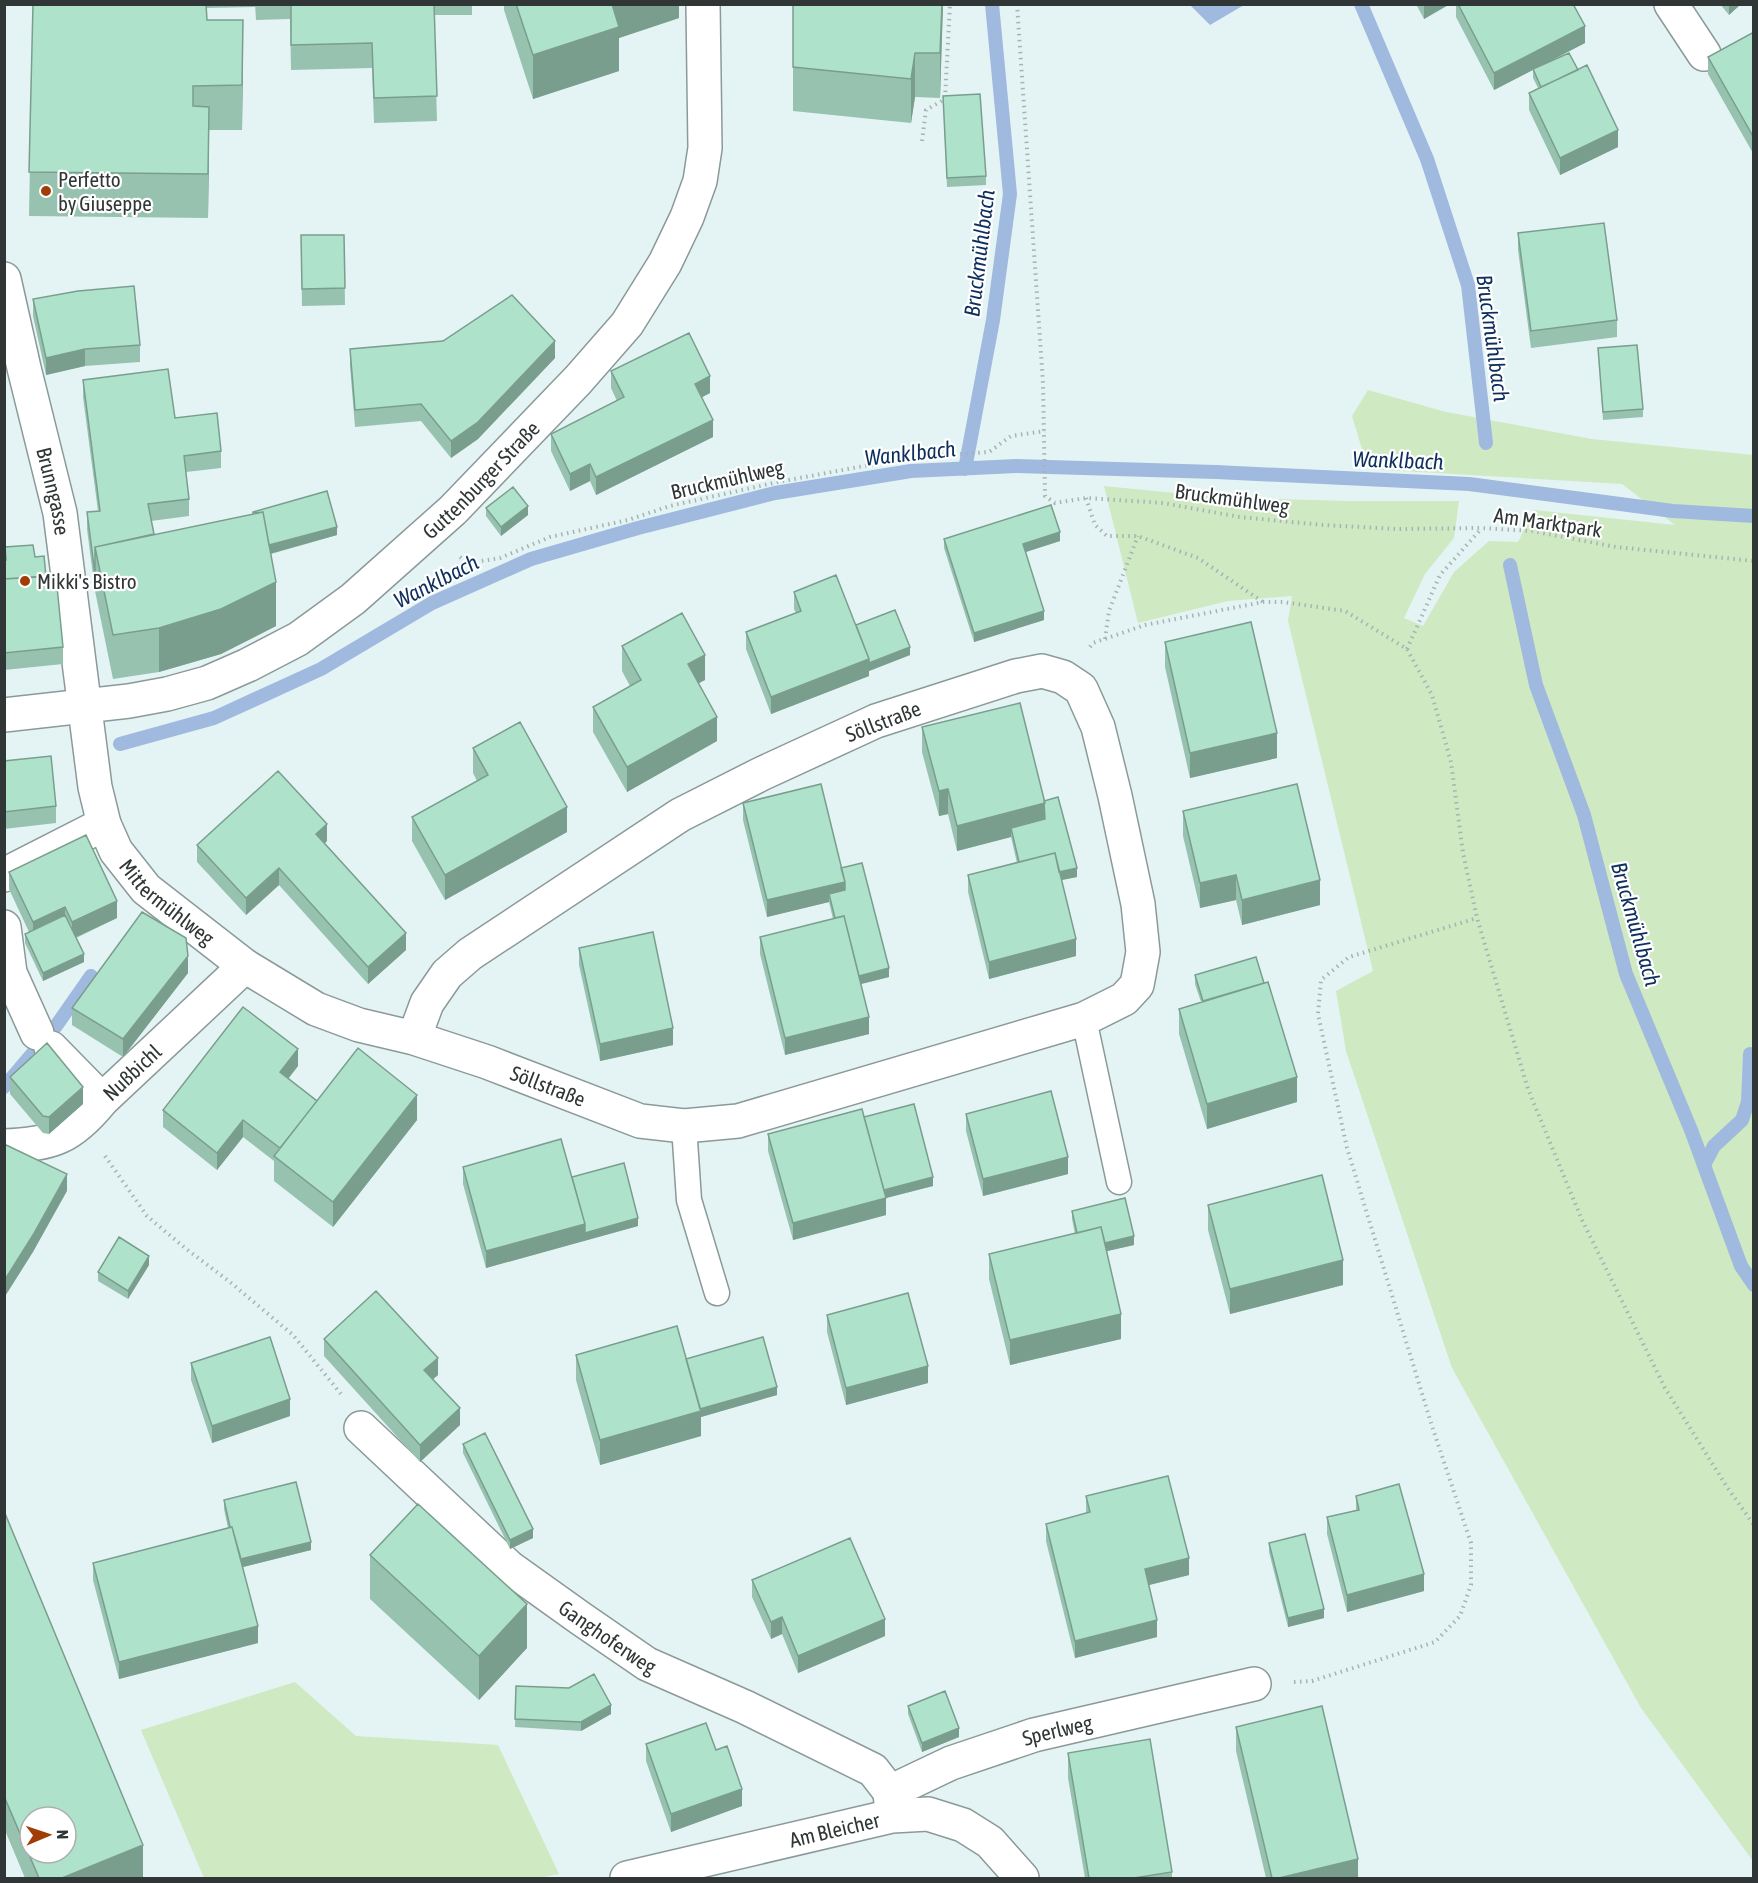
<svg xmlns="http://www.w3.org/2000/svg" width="1758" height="1883" font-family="'Asap Condensed',sans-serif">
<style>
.green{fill:#cfe9c2}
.water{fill:#a0b9df}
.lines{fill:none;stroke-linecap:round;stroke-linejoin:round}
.stream{stroke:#a0b9df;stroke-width:14}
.lane-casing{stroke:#8b9999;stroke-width:27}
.street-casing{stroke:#8b9999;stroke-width:36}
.secondary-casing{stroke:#8b9999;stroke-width:36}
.path{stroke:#a7b3b3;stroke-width:4;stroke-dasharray:1.5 4.5;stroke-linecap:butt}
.lane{stroke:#fff;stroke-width:24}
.street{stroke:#fff;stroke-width:33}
.secondary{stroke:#fff;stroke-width:33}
.wall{fill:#96c2af}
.shaded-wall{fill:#7a9e8e}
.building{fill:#afe2cb;stroke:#7a9e8e;stroke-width:1.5;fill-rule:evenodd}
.poi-dot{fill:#a13d07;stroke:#fff;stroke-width:2}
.labels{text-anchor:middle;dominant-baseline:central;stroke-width:4.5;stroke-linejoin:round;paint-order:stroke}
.poi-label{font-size:21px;fill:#303636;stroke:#fff;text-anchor:start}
.street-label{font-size:21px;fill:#303636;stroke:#fff}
.water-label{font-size:22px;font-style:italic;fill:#0e2f5d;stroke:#fff}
</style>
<rect width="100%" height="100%" fill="#e4f4f4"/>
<!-- green -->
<path class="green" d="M1368,390l78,22 146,27 161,16v1406l-112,-153 -189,-340 -106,-317 -10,-60 37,-20 -85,-350 4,-25 -64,5 -90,22 -34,-137 112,11 129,4h114l-5,37 -29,36 -21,44 19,8 31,-54 35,-31 29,1 16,-32 141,15 -53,-41 -254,-15 -16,-53z
M295,1682l61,54 142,9 61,129 -19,4h-336l-63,-148z"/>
<!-- water -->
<path class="water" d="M1190,5h54l-34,20z"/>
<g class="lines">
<!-- stream -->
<path class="stream" d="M1361,4l66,155 41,126 18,158
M965,469l28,-149 17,-126 -18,-190
M1510,565l26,120 48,130 42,159 65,156 50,136 13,19
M120,744l94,-26 107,-49 111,-66 99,-44 107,-31 137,-35 136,-22 105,-5 200,6 253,12 204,27 81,5
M4,1087l52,-61 35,-50
M1704,1165l10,-19 28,-26 6,-18 2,-48"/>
<!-- lane casing -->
<g class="lane-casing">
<path id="lane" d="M1084,1019l35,163
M684,1126l5,74 28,93"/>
</g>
<!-- street casing -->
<g class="street-casing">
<g id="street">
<path d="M1671,4l33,50"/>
<path id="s1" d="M4,279l20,89 36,145 35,274 9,37 12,27 30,38 99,77 71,43 43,16 55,13 73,24 153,59 44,5 54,-5 346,-102 40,-20 13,-14 6,-33 -5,-48 -23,-108 -17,-69 -17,-38 -18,-12 -21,-6 -26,5 -140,45 -115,53 -81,41 -210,139 -23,20 -20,29 -13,35"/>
<path d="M4,875l100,-51"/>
<path d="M4,927l6,46 27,60"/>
<path d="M51,1048l51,52"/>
<path id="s2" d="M4,1146c49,-2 67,-8 98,-46l143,-134"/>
<path id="s3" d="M361,1428l149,140 70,50 67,46 98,43 128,63 17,22"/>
<path id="s4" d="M892,1814l-2,-22 61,-29 83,-28 220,-51"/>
<path id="s5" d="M627,1878l265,-62 36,-2 35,11 27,17 32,36"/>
</g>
</g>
<!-- secondary casing -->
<g class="secondary-casing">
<g id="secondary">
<path id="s6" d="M4,715l125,-14 38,-7 40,-11 41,-18 50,-26 55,-40 100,-89 125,-130 49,-56 38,-61 22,-46 13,-36 5,-33 -2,-144"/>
</g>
</g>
<!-- path -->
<path class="path" d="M1017,4l26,379 2,113 10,7 31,-5 77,5 77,14 83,8 74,4 84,-1 51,3 84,16 138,14
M922,141l4,-31 19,-11 5,-95
M1086,498l9,27 12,11h31l60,22 65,44
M460,557l8,6 32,-5 50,-21 78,-17 42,-14 108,-24 129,-24 82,-6 22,-16 34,-5
M1105,639l4,-28 29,-75
M1090,647l3,-4 52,-18 118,-23h20l62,9 62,38 25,46 19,67 12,91 14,65 51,171 54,131 83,168 62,99 27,38
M1407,649l33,-74 41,-46
M105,1156l42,60 38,32 45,34 63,53 48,59
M1294,1682l18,-1 123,-39 25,-26 11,-31v-42l-40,-120 -84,-275 -29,-134 3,-34 28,-23 128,-39"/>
<!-- lane -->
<use href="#lane" class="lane"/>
<!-- street -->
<use href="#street" class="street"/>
<!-- secondary -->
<use href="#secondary" class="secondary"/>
</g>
<!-- wall -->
<path class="wall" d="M33,4h222v3l-49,1 1,12h36l-1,110h-33l-1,88 -179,-2z
M255,4h217v11h-38l3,106 -63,2 -2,-55 -81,2 -1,-51 -34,1z
M504,4h175v14l-60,20v33l-86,28 -29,-89z
M793,4h150l-3,94 -25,-1 -4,26 -118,-12z
M1416,4h34l-26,15z
M1456,4h117l12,39 -47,24 40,3 40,77 -58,28 -31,-65v-17l9,-5 -5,-10v-8l-39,20 -38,-73z
M1720,4h21l-12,11z
M1754,32v123l-46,-81v-17z
M943,96l43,80v9l-39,2z
M1518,233l99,87v17l-86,11 -13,-98z
M301,235h43l1,70 -43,1z
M33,299l107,46v17l-55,4 -39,9 -13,-59z
M1598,348l45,61v8l-40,3z
M350,349l205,9 -77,81 -27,19 -30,-37 -66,6 -5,-61z
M611,371l99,22 -8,4 11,40 -117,58 -6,-14 -20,10 -19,-40v-17l66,-33 -6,-13z
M83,380l92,38 46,33v17l-35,4 3,27v17l-38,5 3,13 183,1 -66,19 5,72 -55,28 -62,18 -46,7 -18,-88 -8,-62v-17l11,-1 -15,-114z
M486,508l42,7 -27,21 -15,-20z
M944,539l116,2 -35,11 19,68 -70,22 -30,-94z
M5,547l30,10 11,19 17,71v17l-59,6z
M794,592l62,33 54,30 -41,16v5l-98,38 -25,-65v-17l50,-19 -2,-4z
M1165,642l112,116 -87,20 -25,-111z
M622,646l83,34 -7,3 19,58 -90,51 -34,-60v-25l37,-21 -8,-15z
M922,727l122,74 33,76 -16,3 15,76 -87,23 -21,-87v-17l49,-12 -6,-26 -54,14 -9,-37 -9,2 -17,-64z
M473,748l94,84 -122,68 -33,-59v-24l65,-36 -4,-8z
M4,761l52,45v17l-52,6z
M743,803l98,65 48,109 -28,7 8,50 -84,21 -25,-101v-17l73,-18 -4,-17 -62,15 -24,-97z
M1183,811l137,94 -78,20 -6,-25 -36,8 -17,-72z
M327,841l-3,3 82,106 -38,34 -89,-99 -33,30 -49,-53v-17z
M9,872l108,46 -41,20 8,24 -41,19 -18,-38v-9l4,-2 -20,-43z
M579,948l94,97 -73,16 -21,-96z
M188,973l-65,84 -51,-32v-17z
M1195,975l102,127 -90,27 -28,-95v-25l22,-7 -6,-18z
M298,1066l-10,13 29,22 100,19 -84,107 -59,-46v-20l-31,-24 -26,33 -54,-43v-17z
M10,1077l73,27 -34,30 -6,-1 -33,-39z
M966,1114l102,60 -85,22 -17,-65z
M864,1117l69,69 -47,12v17l-93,25 -25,-89v-17z
M463,1167l109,10 66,49 -152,42 -23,-84z
M1208,1205l135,80 -113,29 -22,-84z
M1072,1211l62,34 -27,6 14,88 -111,26 -21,-86v-25l86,-20 -3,-15z
M149,1265l-21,34 -30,-18v-9z
M827,1315l101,68 -82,22 -19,-73z
M324,1339l114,36 -5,4 27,46 -40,37 -96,-106z
M576,1355l110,4 91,36 -76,22v19l-101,29 -24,-85z
M191,1363l99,53 -78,27 -21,-63z
M463,1444l70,94 -23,11 -47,-96z
M1086,1496l103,79 -40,10 8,52 -82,21 -29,-117v-17l40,-11z
M1356,1496l68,95 -77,21 -20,-78v-17l29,-7z
M224,1500l87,50 -68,17 15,76 -139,36 -26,-99v-17l135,-35 -4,-19z
M4,1511l139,366 -4,1h-114l-21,-50z
M1269,1543l55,75 -36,9 -19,-75z
M370,1555l157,93 -48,52 -109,-101z
M752,1580l133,56 -87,37 -16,-39 -11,5 -19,-42z
M516,1686l95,28 -30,17 -66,-4z
M908,1706l51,31 -37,15 -14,-38z
M1236,1727l122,151h-92l-30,-127z
M646,1744l70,6 26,56 -71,26 -25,-71z
M1068,1753l104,119v6h-87l-17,-100z"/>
<!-- shaded-wall -->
<path class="shaded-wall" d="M610,4h69v14l-60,20v33l-86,28v-44z
M942,4h1l-3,94v-45z
M1424,4h26l-26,15z
M1729,4h12l-12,11z
M243,20v44l-1,66v-45z
M1585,26v17l-91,47v-17z
M915,53v44l-4,26v-44z
M209,107v44l-1,67v-44z
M1618,130v17l-58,28v-17z
M555,341v17l-77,81 -27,19v-17z
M85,349v17l-39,9v-17z
M710,376v17l-15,8v-17z
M713,420v17l-117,58v-18z
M590,464v17l-20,10v-17z
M528,506v9l-27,21v-9z
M337,527v8l-75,21v-9z
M1060,532v9l-37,12v-9z
M276,582v44l-55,28 -62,18v-44z
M1044,611v9l-70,22v-9z
M910,647v8l-41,16v5l-98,38v-17l98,-38z
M705,655v25l-17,9v-25z
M717,717v24l-90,51v-25z
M1277,733v25l-87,20v-25z
M948,789v25l-9,2v-25z
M1045,803v25h-34v9l-54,14v-25z
M567,807v25l-122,68v-25z
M327,824v17l-11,10v-17z
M279,868v17l-33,30v-17z
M1077,868v9l-20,4v-8z
M1236,875v25l-36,8v-25z
M1320,880v25l-78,20v-25z
M845,882v17l-16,-5v8l-62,15v-17z
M117,901v17l-45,21v-17z
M65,907v17l-32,15v-17z
M406,933v17l-38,34v-17z
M1076,939v17l-87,23v-17z
M84,954v8l-41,19v-8z
M188,956v17l-65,84v-18z
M889,968v9l-32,8v-9z
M869,1017v17l-84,21v-17z
M673,1028v17l-73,16v-17z
M298,1049v17l-18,23v-17z
M1297,1077v25l-90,27v-25z
M83,1087v17l-34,30v-17z
M417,1095v25l-84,107v-25z
M243,1120v17l-26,33v-17z
M1068,1157v17l-85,22v-17z
M67,1174v17l-34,61 -29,46v-17z
M933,1177v9l-47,12v17l-93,25v-17l89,-32z
M638,1218v8l-152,42v-17l99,-27z
M1134,1236v9l-53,12v-9z
M149,1256v9l-21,34v-8z
M1343,1260v25l-113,29v-25z
M1121,1314v25l-111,26v-25z
M438,1358v17l-14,12v-17z
M928,1366v17l-82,22v-17z
M777,1387v8l-76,22v19l-101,29v-25l97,-30z
M290,1399v17l-78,27v-17z
M460,1408v17l-40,37v-17z
M533,1529v9l-23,11v-9z
M311,1542v8l-72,18v-8z
M1189,1558v17l-44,11v-17z
M1424,1574v17l-77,21v-17z
M527,1604v44l-48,52v-44z
M1324,1609v9l-36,9v-9z
M782,1617v17l-11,5v-17z
M885,1619v17l-87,37v-17z
M1157,1620v17l-82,21v-17z
M258,1626v17l-139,36v-17z
M611,1705v9l-30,17v-9z
M959,1728v9l-37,15v-9z
M742,1789v17l-71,26v-18z
M143,1845v32l-4,1h-77z
M1358,1859v19h-79z"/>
<!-- building -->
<path class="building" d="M33,4h173l1,16h36l-1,65 -49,1v20l16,1 -1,67 -179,-2z
M291,4h143l3,92 -63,2 -2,-55 -81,2z
M516,4h96l7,23 -86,28z
M793,4h149l-2,49h-25l-4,26 -118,-12z
M1458,4h115l12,22 -91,47z
M1754,32v106l-46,-81z
M1569,53l9,17 -37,17 -8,-18z
M1587,65l31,65 -58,28 -31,-65z
M980,94l6,82 -39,2 -4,-82z
M1604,223l13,97 -86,11 -13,-98z
M301,235h43l1,53 -43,1z
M134,286l6,59 -55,4 -39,9 -13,-59 45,-8z
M512,295l43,46 -77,81 -27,19 -30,-37 -66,6 -5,-61 93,-8z
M689,333l21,43 -15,8 18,36 -117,57 -6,-13 -20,10 -19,-40 73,-37 -13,-26z
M1637,345l6,64 -40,3 -5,-64z
M168,369l7,49 42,-5 4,38 -37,5 5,43 -41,5 6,30 -59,13v27l-8,-62 13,-1 -17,-131z
M513,487l15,19 -27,21 -15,-19z
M327,491l10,36 -68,18 -6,-33 -10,1v-1z
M1051,505l9,27 -37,12 21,67 -70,22 -30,-94z
M263,512l13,70 -55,27 -62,19 -46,7 -18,-88z
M33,545l2,12 9,-1 2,20 -42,3v-19h2l-1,-13z
M836,575l33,84 -98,38 -25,-65 55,-21 -7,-19z
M56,576l7,71 -59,6v-74z
M895,610l15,37 -41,16v-4l-13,-34z
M682,613l23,42 -17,9 29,53 -90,50 -34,-60 48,-27 -19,-34z
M1251,622l26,111 -87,20 -25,-111z
M1020,703l25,100 -88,23 -9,-37 -9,2 -17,-64z
M520,722l47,85 -122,68 -33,-58 76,-42 -15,-27z
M51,756l5,50 -52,6v-51z
M278,771l49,53 -11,10 90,99 -38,34 -89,-99 -33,30 -49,-53z
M821,784l24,98 -78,18 -24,-97z
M1297,784l23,96 -78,20 -6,-25 -36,8 -17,-72z
M1058,797l19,71 -18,4 -4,-19 -36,9 -8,-34 34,-9 -1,-18z
M86,835l31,66 -45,21 -7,-15 -32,15 -24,-50z
M1055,853l21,86 -87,23 -21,-87z
M862,863l27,105 -30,8 -15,-60 -9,2 -6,-24 16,-4v-8l-4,-14z
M142,912l44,26 2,18 -65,83 -51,-31z
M65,915l19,39 -41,19 -18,-39z
M844,916l25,101 -84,21 -25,-101z
M653,932l20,96 -73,16 -21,-96z
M1256,957l8,26 -61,18 -8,-26z
M1268,982l29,95 -90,27 -28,-95z
M243,1007l55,42 -18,23 37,29 -37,47 -37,-28 -26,33 -54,-43z
M47,1043l36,44 -34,30 -6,-1 -33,-39z
M358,1048l59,47 -84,107 -59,-46z
M1051,1091l17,66 -85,22 -17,-65z
M914,1104l19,73 -49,13 -20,-73z
M862,1109l24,89 -93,25 -25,-89z
M561,1139l24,85 -99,27 -23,-84z
M4,1144l63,30 -34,61 -29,46z
M624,1163l14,55 -53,15v-9l-13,-47z
M1322,1175l21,85 -113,29 -22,-84z
M1125,1198l9,38 -29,7 -4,-16 -24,6 -5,-22z
M1101,1227l20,87 -111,26 -21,-86z
M119,1237l30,19 -21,35 -30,-19z
M376,1291l62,67 -14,12 36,38 -40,37 -96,-106z
M908,1293l20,73 -82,22 -19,-73z
M677,1326l24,85 -101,29 -24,-85z
M270,1337l20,62 -78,27 -21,-63z
M763,1337l14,50 -77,22 -14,-50z
M485,1433l48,96 -23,11 -47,-96z
M1168,1476l21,82 -44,11 12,51 -82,21 -29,-117 44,-12 -4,-16z
M296,1482l15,60 -70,17 -9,-32h-2l-6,-27z
M1399,1484l25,90 -77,21 -20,-78 32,-7 -3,-14z
M418,1504l109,100 -48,52 -109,-101z
M4,1511l139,334 -81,33h-23l-35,-82zM30,1817h36v36h-36z
M232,1527l26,99 -139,36 -26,-99z
M1305,1534l19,75 -36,9 -19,-75z
M850,1538l35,81 -87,37 -16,-39 -11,5 -19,-42z
M594,1674l17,31 -30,17 -66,-3 1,-33 53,2z
M945,1691l14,37 -37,15 -14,-37z
M1322,1706l36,153 -79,19h-7l-36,-151z
M706,1723l10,27 11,-4 15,43 -71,25 -25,-70z
M1150,1739l22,133 -38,6h-45l-21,-125z"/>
<!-- markers -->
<g class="poi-dot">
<circle cx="46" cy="191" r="6"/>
<circle cx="25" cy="581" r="6"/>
</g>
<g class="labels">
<!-- poi labels -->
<g class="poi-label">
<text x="58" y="179">Perfetto<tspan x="58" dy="24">by Giuseppe</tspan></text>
<text x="37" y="581">Mikki's Bistro</text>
</g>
<!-- street labels -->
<g class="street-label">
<text stroke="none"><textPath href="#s6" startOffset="550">Guttenburger Straße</textPath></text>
<text transform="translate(727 479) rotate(-13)">Bruckmühlweg</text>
<text stroke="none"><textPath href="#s1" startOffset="218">Brunngasse</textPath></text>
<text transform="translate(1232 498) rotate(8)">Bruckmühlweg</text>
<text transform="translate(1548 522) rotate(8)">Am Marktpark</text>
<text transform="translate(883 721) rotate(-21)">Söllstraße</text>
<text stroke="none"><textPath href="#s1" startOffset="657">Mittermühlweg</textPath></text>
<text stroke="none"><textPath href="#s2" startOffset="154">Nußbichl</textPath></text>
<text stroke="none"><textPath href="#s1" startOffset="1086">Söllstraße</textPath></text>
<text stroke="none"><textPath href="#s3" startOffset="324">Ganghoferweg</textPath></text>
<text stroke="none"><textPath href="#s4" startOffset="201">Sperlweg</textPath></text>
<text stroke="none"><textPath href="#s5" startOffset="213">Am Bleicher</textPath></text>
</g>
<!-- water labels -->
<g class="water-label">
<text transform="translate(979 253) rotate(-83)">Bruckmühlbach</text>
<text transform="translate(1493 338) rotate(82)">Bruckmühlbach</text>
<text transform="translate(910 453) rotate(-6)">Wanklbach</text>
<text transform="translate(1398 460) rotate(2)">Wanklbach</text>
<text transform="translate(436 581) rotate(-27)">Wanklbach</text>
<text transform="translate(1636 924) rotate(74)">Bruckmühlbach</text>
</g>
</g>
<!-- border -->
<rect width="1758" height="1883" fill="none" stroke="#303636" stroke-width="12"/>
<!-- north arrow -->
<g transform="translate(48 1835) rotate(88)"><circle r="28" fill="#ffffff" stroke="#acafaf" stroke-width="1.5"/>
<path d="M0-4.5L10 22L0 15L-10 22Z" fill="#a13d07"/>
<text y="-9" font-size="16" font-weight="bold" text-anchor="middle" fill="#303636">N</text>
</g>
</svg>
